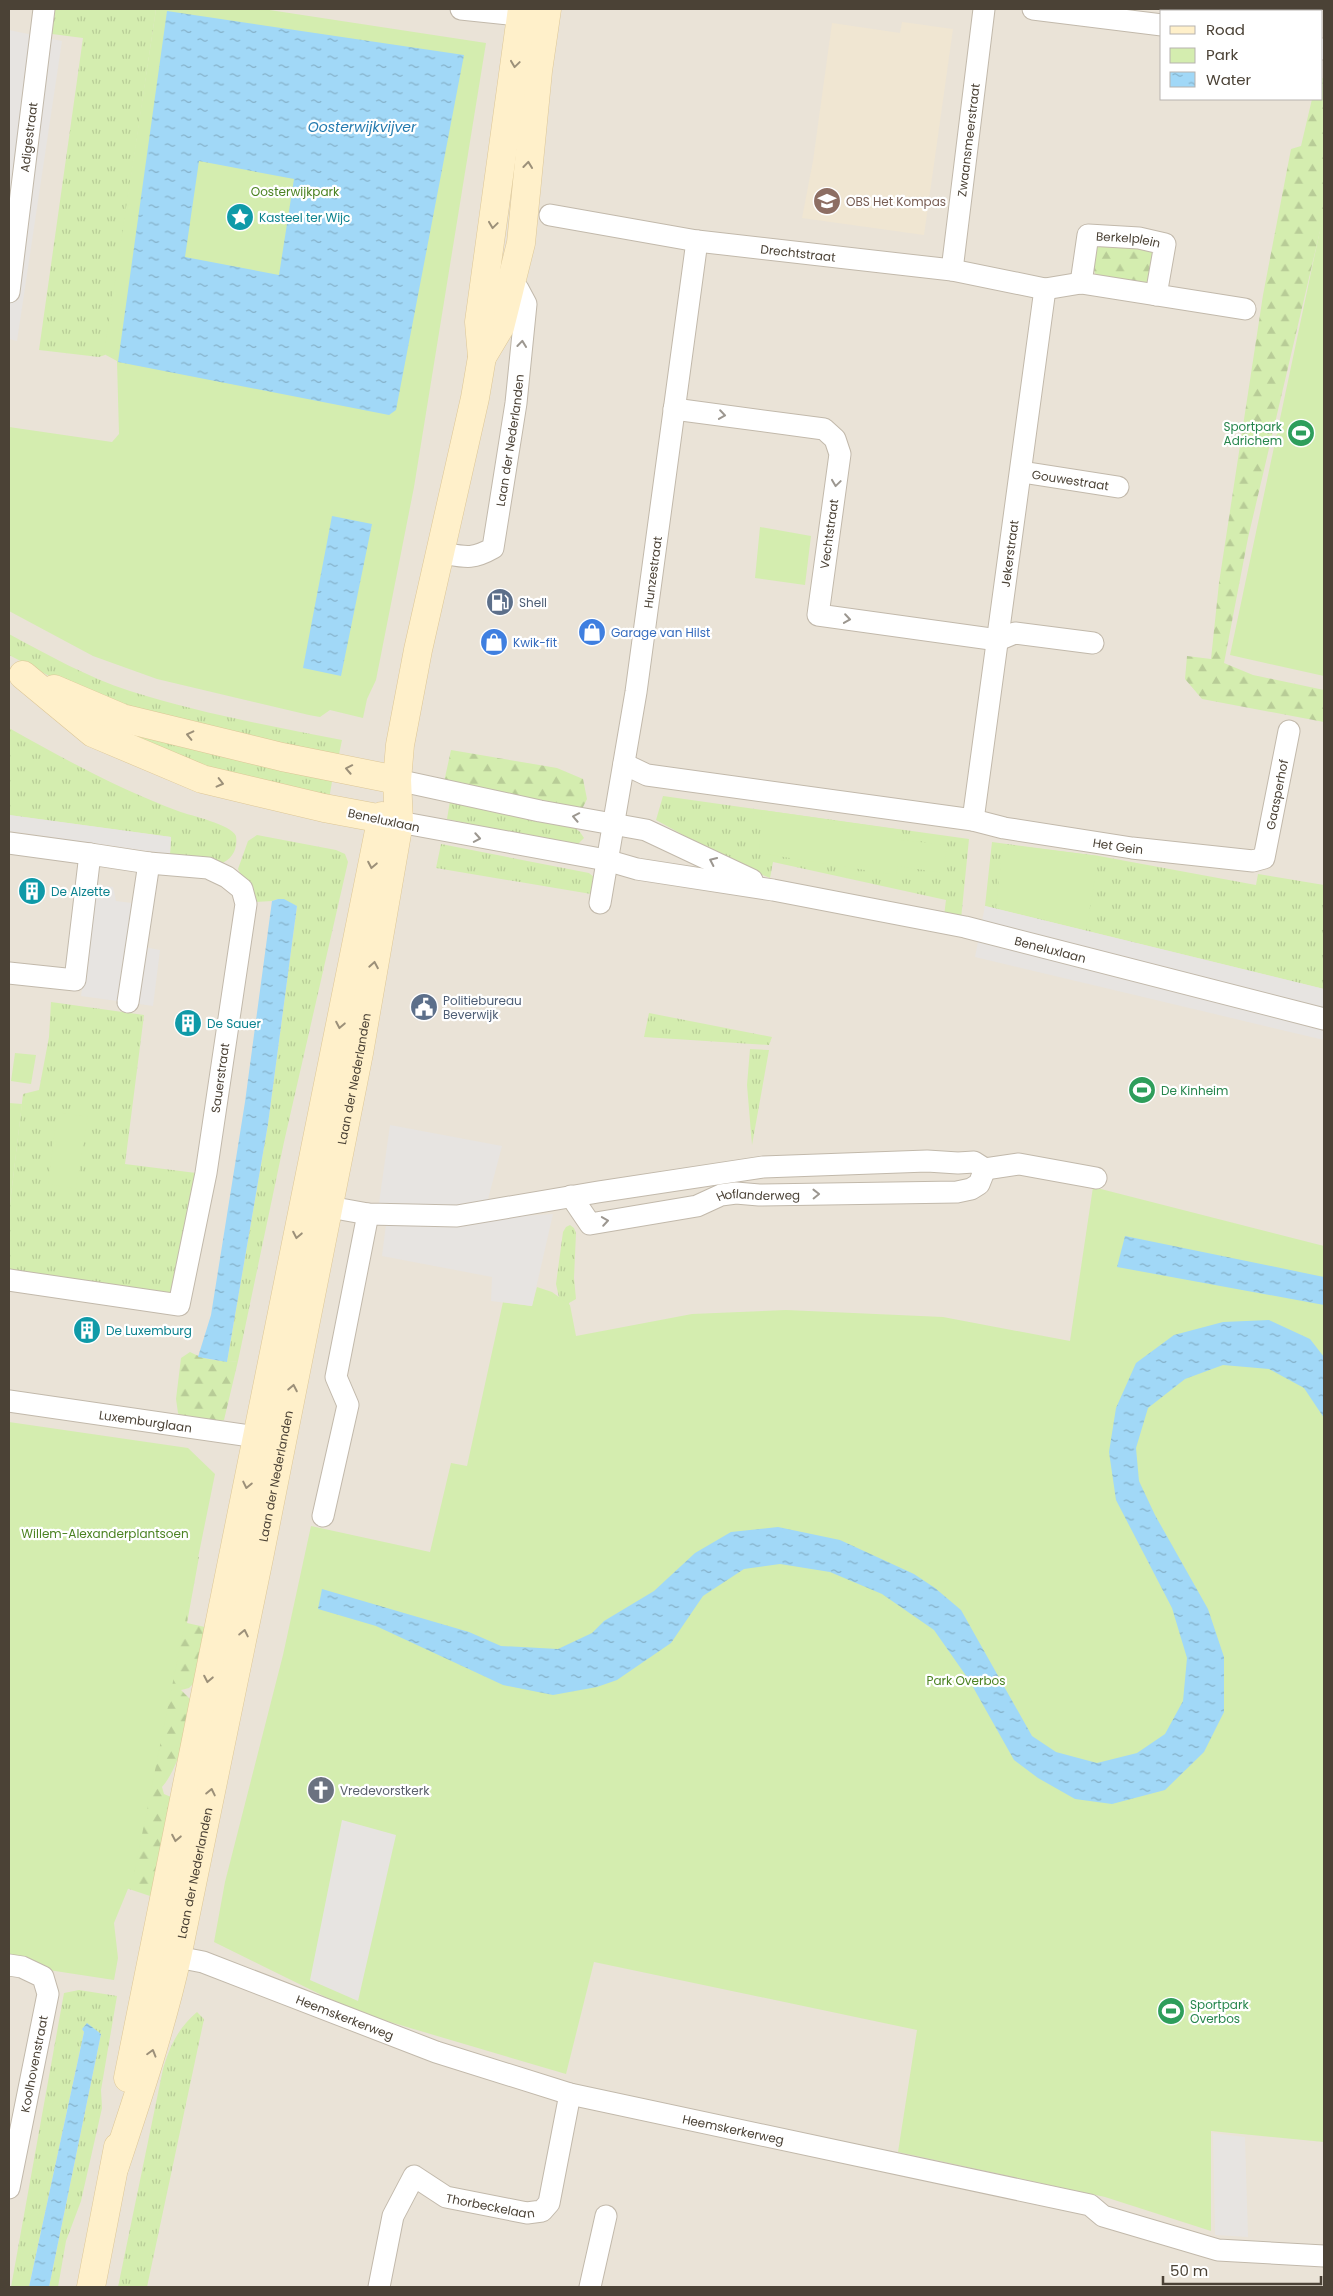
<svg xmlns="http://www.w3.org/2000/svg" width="1333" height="2296" font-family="Poppins,sans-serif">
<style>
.residential{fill:#eae3d7;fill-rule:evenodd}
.education{fill:#f0e6d2}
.grass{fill:url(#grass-tufts)}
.forest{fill:url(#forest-firs)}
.park{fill:#d4edaf}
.parking{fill:#e7e4e1}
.water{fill:url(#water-ripples);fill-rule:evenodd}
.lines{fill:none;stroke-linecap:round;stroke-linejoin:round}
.street-casing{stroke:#c2b9ab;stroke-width:23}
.secondary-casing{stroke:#ddc797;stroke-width:29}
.street{stroke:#fff;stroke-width:21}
.secondary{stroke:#fff0ca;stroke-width:28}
.oneway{stroke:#9c9079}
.oneway2{stroke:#9c9790}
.labels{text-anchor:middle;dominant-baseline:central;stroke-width:4.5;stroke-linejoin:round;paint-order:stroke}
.street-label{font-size:12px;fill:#4b4236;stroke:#fff}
.park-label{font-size:12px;fill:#4c8323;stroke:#fff}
.education-label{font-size:12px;fill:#785e54;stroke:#fff;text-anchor:start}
.culture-label{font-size:12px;fill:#0d838f;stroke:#fff;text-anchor:start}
.leisure-label{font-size:12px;fill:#27864d;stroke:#fff;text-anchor:start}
.service-label{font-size:12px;fill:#4e5e75;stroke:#fff;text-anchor:start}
.shop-label{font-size:12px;fill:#366cbe;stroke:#fff;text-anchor:start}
.worship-label{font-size:12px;fill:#5b616d;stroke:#fff;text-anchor:start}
.water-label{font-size:14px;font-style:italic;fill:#237aaf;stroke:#fff}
</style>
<defs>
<pattern id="grass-tufts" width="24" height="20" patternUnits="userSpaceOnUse" patternTransform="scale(1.25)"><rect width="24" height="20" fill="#d4edaf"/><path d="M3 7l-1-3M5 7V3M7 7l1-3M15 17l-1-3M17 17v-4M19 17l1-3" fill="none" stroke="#b8cc97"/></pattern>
<pattern id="forest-firs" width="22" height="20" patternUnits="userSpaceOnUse" patternTransform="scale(1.25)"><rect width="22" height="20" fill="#d4edaf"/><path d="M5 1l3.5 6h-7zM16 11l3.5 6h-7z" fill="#b8cc97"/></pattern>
<pattern id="water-ripples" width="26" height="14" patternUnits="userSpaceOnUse" patternTransform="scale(1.25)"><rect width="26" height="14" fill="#a1d8f7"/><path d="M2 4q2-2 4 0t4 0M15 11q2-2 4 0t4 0" fill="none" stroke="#85b1c9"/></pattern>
</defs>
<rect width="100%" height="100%" fill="#f6f1e9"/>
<!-- residential -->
<path class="residential" d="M9,9h1315v2278h-1315zM1162,11h160v88h-160z"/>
<!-- education -->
<path class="education" d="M902,22l51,7 -29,206 -122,-17 11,-57 19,-138 68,10z"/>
<!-- grass -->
<path class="grass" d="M55,9h101l-51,346 -6,2 -60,-7 44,-312 -31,-4z
M9,634c39,21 78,43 121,57 69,22 141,35 212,49l-4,19 -141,-29 -140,-50 -48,-25z
M91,711l242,65 -4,23 -109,-26 -77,-28z
M9,728c55,31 110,61 169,83 13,5 53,13 58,25 2,13 -4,24 -16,28l-10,-4 -40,-6 1,-17 -162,-22z
M663,796l306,43 -8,80 -17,-3 2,-16 -173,-38 -3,16 -38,-16 -76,-42z
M450,801l125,27 5,4 4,6 -8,8 -129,-27z
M257,835l79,15 9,4 3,8 -64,280 -46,219 -11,1 41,-238 29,-218 -19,-7 -6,2 -17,1 -17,-33 10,-28z
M992,842l107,14 157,29 2,-11 66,11v104l-339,-83z
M441,844l148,29 6,5 -4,16 -155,-26z
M51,1002l93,13 -19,149 71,9 -22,126 -165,-24v-63l14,-118 16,-4 10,-53z
M649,1013l123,24 -3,8 -125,-8z
M750,1049l19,1 -17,95 -5,-60z
M570,1225l4,3 2,5 -2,45 2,21 -7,4 1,28 -4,-2 -10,-45 7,-52 3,-5z
M79,1990l38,6 -16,94 1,18 -21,93 -15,40 -8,46h-9l52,-253 -14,-10 -5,5 2,3 -55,255h-18l53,-294z
M197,2012l7,7 -57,268h-29l45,-218c7,-23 15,-41 34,-57z"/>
<!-- forest -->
<path class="forest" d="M1322,78h2v136l-76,324 -24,125 29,12 71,15v32l-122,-23 -17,-20 2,-23 24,3 8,-76 44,-288 28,-146 10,-3 11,-47h10z
M1105,243l48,8 4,3 -10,31 -50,-7 -4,-10 3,-22z
M451,750l106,18 26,11 4,20 -5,10 -138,-27z
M190,1352c14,8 32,10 48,9l-14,59 -15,4 -26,-5 -5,-6 -2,-14 5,-41z
M182,1554l17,3 -12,66 18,4 -8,53 -8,8 -8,2 11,11c-6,27 -11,64 -30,86l2,7 7,3 -15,101 -33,-11z"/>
<!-- park -->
<path class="park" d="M156,9h107l223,34 -72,444 -38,193 -9,19 -4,19 -33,-8 -10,7 -11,-2 -152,-36 -64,-23 -84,-45v-184l103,15 7,-8 -2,-73 -13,-7z
M1324,211v465l-94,-21z
M760,527l51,9 -6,49 -50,-7z
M762,810l140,20 -1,10 46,5 -4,28 -45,-7 -2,9 -137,-22z
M1003,844l96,12 -13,74 -90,-22z
M15,1053l21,2 -5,29 -20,-3z
M9,1103l13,1 -13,108z
M57,1112l31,5 -12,72 -28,-5z
M1093,1187l231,59v896l-113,-11v100l-106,-34 -207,-45 19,-122 -323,-68 -28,112 -210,-62 -142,-70 11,-60 58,-227 28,-129 119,26 21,-89 16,3 36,-164 29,4 5,-19 15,5 18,13 6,31 116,-22 94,-4 157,7 127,24z
M9,1422l179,26 27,26 -81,400 -20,49 4,35 -4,22 -105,-16z"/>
<!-- parking -->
<path class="parking" d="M9,30l53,11 -45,300 -8,-2z
M9,815l162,22 -1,17 -161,-23z
M97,885l16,2 3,14 16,2 12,44 16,3 -7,56 -72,-10z
M985,906l339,83v51l-349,-83z
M390,1125l112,21 -15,57 -62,9 -46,-9z
M553,1214l-21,92 -41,-5 1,-24 -110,-21 4,-32z
M342,1820l54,15 -38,166 -48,-21z
M1213,2133l32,4 3,100 -33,-2z"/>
<!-- water -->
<path class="water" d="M167,11l297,44 -68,355 -7,5 -271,-53zM199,161l95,18 -15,96 -94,-18z
M332,516l40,8 -31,152 -38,-8z
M278,899h6l13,7 -29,218 -41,238 -29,-5 13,-42 34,-213 27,-201z
M1125,1236l199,41v28l-207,-38z
M1269,1320l41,19 14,18v61l-20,-30 -35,-19 -46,-4 -38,14 -37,29 -12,40 3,33 16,34 53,94 16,48v55l-20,40 -39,38 -53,14 -37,-5 -37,-21 -24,-18 -45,-80 -35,-50 -52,-36 -52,-22 -50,-8 -36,5 -41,27 -32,47 -54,37 -20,7 -44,8 -50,-10 -127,-59 -58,-17 4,-20 147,43 32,14 57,3 34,-16 12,-12 50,-30 41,-38 36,-21 47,-5 62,13 74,34 21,14 26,22 71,126 24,16 41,11 40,-10 28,-19 18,-33 4,-43 -15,-50 -56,-108 -7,-48 7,-44 20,-45 38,-28 49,-13z
M87,2023l14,11 -52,253h-20l55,-255 -2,-3z"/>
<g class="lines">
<!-- street casing -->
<g class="street-casing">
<g id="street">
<path d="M461,9l74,8"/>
<path d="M1033,9l129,16"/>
<path d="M1197,11v-2"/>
<path d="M1322,49h2"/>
<path id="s1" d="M550,215l147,26 255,29 93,19 36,-6 164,26"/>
<path id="s2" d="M952,270l32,-261"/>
<path id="s3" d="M1081,283l7,-48 51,3 26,6 -9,51"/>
<path id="s4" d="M9,292l35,-283"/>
<path d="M674,409l150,20 11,10 5,15 -22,161 180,25 17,-7 78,10"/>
<path id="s5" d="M1022,472l96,15"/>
<path id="s6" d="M442,553c23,4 30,7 51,-5l23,-145 10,-99 -8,-15 -19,-5"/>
<path id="s7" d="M624,764l23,11 326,45 31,8 128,20 121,13 11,-3 25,-127"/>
<path d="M397,780l143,31 106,19 106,50"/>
<path id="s8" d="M973,820l72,-531"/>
<path id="s9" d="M399,822l207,38 31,9 136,21 192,37 359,92"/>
<path d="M9,843l81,11"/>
<path id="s10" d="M600,903l36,-211 61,-451"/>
<path d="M9,973l66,7 15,-126 59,9 59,5 19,9 15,12 4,15 -40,269 -27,132 -170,-25"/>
<path d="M128,1002l21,-139"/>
<path id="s11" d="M571,1196l19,28 107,-18 24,-11 15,-2 23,2 198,-3 14,-3 8,-5 6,-15"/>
<path d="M313,1204l55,10 89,2 141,-24 165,-25 164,-6 31,2 16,-1 11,7 34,-5 77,14"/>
<path id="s12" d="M9,1401l262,38"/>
<path d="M323,1516l25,-111 -12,-28 32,-163"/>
<path id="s13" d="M162,1954l41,8 233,90 134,42 520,111 13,11 115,34 106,6"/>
<path d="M9,1965l13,2 21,10 5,17 -39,194"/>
<path id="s14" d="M379,2287l14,-71 21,-40 32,21 81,16 15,-2 7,-8 21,-109"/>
<path d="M590,2287l16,-71"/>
</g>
</g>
<!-- secondary casing -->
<g class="secondary-casing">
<g id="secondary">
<path d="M482,357l18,-30 21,-84 17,-172 9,-62"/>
<path d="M23,675l70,58 109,46 122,29 75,14"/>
<path d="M54,689l68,29 160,39 115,23"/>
<path d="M128,2078l254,-1262"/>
<path id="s15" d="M115,2166c23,-69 46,-138 62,-209l82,-399 100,-505 40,-231 -2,-42 3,-35 18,-95 57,-252 7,-41 -3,-35 43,-313"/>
<path d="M91,2287l27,-140"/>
</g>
</g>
<!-- street -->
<use href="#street" class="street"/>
<!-- secondary -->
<use href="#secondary" class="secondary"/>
</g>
<!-- one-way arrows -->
<defs><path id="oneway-chevron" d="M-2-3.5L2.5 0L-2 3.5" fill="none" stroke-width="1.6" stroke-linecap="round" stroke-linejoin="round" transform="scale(1.25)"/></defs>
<g class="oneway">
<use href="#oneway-chevron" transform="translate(515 64) rotate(98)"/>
<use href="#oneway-chevron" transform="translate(528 165) rotate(-84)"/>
<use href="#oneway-chevron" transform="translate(493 225) rotate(98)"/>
<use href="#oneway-chevron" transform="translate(190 735) rotate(-167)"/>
<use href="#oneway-chevron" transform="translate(349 769) rotate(-169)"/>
<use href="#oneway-chevron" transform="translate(220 783) rotate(14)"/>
<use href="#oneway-chevron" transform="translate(372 865) rotate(101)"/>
<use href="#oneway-chevron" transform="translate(374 965) rotate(-80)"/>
<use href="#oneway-chevron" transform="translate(340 1025) rotate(101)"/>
<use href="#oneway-chevron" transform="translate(297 1235) rotate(101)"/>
<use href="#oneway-chevron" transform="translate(293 1388) rotate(-79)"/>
<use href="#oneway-chevron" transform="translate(247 1485) rotate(102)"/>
<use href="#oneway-chevron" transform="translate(244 1633) rotate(-78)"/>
<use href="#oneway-chevron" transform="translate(208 1679) rotate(101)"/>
<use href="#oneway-chevron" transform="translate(211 1792) rotate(-78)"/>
<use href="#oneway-chevron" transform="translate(176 1838) rotate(101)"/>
<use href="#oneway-chevron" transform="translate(152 2053) rotate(-74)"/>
</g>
<g class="oneway2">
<use href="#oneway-chevron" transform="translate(522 344) rotate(-84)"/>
<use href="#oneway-chevron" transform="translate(722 415) rotate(8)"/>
<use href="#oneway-chevron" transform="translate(836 483) rotate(98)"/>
<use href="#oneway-chevron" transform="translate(847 619) rotate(8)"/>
<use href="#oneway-chevron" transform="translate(576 817) rotate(-169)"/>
<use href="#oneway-chevron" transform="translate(477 838) rotate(10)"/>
<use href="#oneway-chevron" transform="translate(713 861) rotate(-155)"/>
<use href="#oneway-chevron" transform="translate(816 1194) rotate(-1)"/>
<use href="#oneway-chevron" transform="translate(605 1221) rotate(-9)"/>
</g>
<!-- icons -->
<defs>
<g id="school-disc" transform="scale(1.4375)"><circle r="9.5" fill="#8d6e63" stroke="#fff"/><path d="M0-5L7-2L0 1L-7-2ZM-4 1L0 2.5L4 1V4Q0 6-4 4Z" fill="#fff"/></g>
<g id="sight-disc" transform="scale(1.4375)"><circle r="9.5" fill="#0f9aa8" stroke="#fff"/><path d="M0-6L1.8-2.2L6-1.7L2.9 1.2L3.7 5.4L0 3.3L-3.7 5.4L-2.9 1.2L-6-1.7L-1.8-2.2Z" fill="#fff"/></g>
<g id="stadium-disc" transform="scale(1.4375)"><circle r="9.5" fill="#2e9e5b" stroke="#fff"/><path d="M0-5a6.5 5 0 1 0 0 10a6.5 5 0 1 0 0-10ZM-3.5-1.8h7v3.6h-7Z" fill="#fff"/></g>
<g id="fuel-disc" transform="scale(1.4375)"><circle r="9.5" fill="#5c6f8a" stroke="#fff"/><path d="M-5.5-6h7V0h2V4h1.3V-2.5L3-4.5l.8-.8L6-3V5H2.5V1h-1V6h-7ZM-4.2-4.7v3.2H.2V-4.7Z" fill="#fff"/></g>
<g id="shop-disc" transform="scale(1.4375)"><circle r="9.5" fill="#3f7fe0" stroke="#fff"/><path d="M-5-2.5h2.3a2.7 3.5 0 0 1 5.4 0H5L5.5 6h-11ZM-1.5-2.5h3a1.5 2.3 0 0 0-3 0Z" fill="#fff"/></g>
<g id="building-disc" transform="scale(1.4375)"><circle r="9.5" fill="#0f9aa8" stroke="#fff"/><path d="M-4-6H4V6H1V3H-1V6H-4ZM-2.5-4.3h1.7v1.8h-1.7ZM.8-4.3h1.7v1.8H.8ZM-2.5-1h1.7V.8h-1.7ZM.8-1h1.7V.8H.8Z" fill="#fff"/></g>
<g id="civic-disc" transform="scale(1.4375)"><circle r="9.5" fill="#5c6f8a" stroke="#fff"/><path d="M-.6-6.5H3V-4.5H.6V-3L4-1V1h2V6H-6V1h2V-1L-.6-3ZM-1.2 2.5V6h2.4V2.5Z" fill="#fff"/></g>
<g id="church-disc" transform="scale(1.4375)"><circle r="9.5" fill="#6b7280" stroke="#fff"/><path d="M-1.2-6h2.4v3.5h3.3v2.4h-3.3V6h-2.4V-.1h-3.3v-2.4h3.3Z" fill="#fff"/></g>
</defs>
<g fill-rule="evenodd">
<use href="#school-disc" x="827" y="201"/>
<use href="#sight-disc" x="240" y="217"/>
<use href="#stadium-disc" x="1301" y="433"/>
<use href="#fuel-disc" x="500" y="602"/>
<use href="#shop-disc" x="592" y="632"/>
<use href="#shop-disc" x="494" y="642"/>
<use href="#building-disc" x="32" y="891"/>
<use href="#civic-disc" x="424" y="1007"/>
<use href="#building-disc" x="188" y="1023"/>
<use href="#stadium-disc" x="1142" y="1090"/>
<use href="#building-disc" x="87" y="1330"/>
<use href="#church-disc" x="321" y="1790"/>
<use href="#stadium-disc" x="1171" y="2011"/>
</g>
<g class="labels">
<!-- street labels -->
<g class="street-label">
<text stroke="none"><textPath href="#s4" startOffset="156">Adigestraat</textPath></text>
<text stroke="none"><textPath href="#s2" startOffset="131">Zwaansmeerstraat</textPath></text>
<text stroke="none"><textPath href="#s3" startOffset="89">Berkelplein</textPath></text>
<text stroke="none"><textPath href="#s1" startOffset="251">Drechtstraat</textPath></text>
<text stroke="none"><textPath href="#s6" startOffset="162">Laan der Nederlanden</textPath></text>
<text stroke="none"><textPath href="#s5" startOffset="49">Gouwestraat</textPath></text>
<text transform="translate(829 534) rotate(-82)">Vechtstraat</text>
<text stroke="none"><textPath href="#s8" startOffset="269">Jekerstraat</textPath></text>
<text stroke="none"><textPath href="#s10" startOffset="335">Hunzestraat</textPath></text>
<text stroke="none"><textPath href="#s7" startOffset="714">Gaasperhof</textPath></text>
<text transform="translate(384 820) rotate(12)">Beneluxlaan</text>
<text stroke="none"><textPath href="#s7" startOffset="502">Het Gein</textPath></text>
<text stroke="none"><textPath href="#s9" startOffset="664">Beneluxlaan</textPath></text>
<text transform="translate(220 1078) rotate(-82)">Sauerstraat</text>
<text stroke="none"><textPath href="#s15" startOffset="1114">Laan der Nederlanden</textPath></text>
<text stroke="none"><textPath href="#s11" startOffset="206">Hoflanderweg</textPath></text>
<text stroke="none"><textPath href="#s12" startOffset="138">Luxemburglaan</textPath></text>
<text stroke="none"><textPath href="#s15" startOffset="709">Laan der Nederlanden</textPath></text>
<text stroke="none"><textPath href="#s15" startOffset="304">Laan der Nederlanden</textPath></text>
<text stroke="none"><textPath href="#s13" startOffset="194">Heemskerkerweg</textPath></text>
<text transform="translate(34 2064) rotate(-79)">Koolhovenstraat</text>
<text stroke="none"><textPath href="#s13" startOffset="599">Heemskerkerweg</textPath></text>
<text stroke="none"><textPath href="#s14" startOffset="201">Thorbeckelaan</textPath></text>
</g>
<!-- park labels -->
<g class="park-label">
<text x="295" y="191">Oosterwijkpark</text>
<text x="105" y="1533">Willem-Alexanderplantsoen</text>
<text x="966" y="1680">Park Overbos</text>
</g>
<!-- education labels -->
<g class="education-label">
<text x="846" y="201">OBS Het Kompas</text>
</g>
<!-- culture labels -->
<g class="culture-label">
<text x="259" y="217">Kasteel ter Wijc</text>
<text x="51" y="891">De Alzette</text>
<text x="207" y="1023">De Sauer</text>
<text x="106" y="1330">De Luxemburg</text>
</g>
<!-- leisure labels -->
<g class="leisure-label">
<text x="1282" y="426" text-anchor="end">Sportpark<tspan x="1282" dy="14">Adrichem</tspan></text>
<text x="1161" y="1090">De Kinheim</text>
<text x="1190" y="2004">Sportpark<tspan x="1190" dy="14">Overbos</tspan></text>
</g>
<!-- service labels -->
<g class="service-label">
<text x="519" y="602">Shell</text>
<text x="443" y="1000">Politiebureau<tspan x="443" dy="14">Beverwijk</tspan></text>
</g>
<!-- shop labels -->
<g class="shop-label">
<text x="611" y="632">Garage van Hilst</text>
<text x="513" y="642">Kwik-fit</text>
</g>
<!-- worship labels -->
<g class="worship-label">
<text x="340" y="1790">Vredevorstkerk</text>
</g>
<!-- water labels -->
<g class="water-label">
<text x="362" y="127">Oosterwijkvijver</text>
</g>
</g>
<!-- border -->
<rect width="1333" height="2296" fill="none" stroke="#4b4236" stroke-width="20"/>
<!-- legend -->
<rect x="1160" y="10" width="162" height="90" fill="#ffffff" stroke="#b7b3af"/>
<rect x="1170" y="26" width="25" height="8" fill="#fff0ca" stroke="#b7b3af"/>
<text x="1206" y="35" font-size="15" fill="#4b4236">Road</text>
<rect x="1170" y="48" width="25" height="15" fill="#d4edaf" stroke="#b7b3af"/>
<text x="1206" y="60" font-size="15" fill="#4b4236">Park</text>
<rect x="1170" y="72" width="25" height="15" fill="url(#water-ripples)" stroke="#b7b3af"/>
<text x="1206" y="85" font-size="15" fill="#4b4236">Water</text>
<!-- scale -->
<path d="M1163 2276v8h158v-8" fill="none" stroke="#4b4236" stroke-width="2.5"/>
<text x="1170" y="2276" font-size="15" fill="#4b4236" stroke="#ffffff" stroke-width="4" paint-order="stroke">50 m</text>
</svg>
